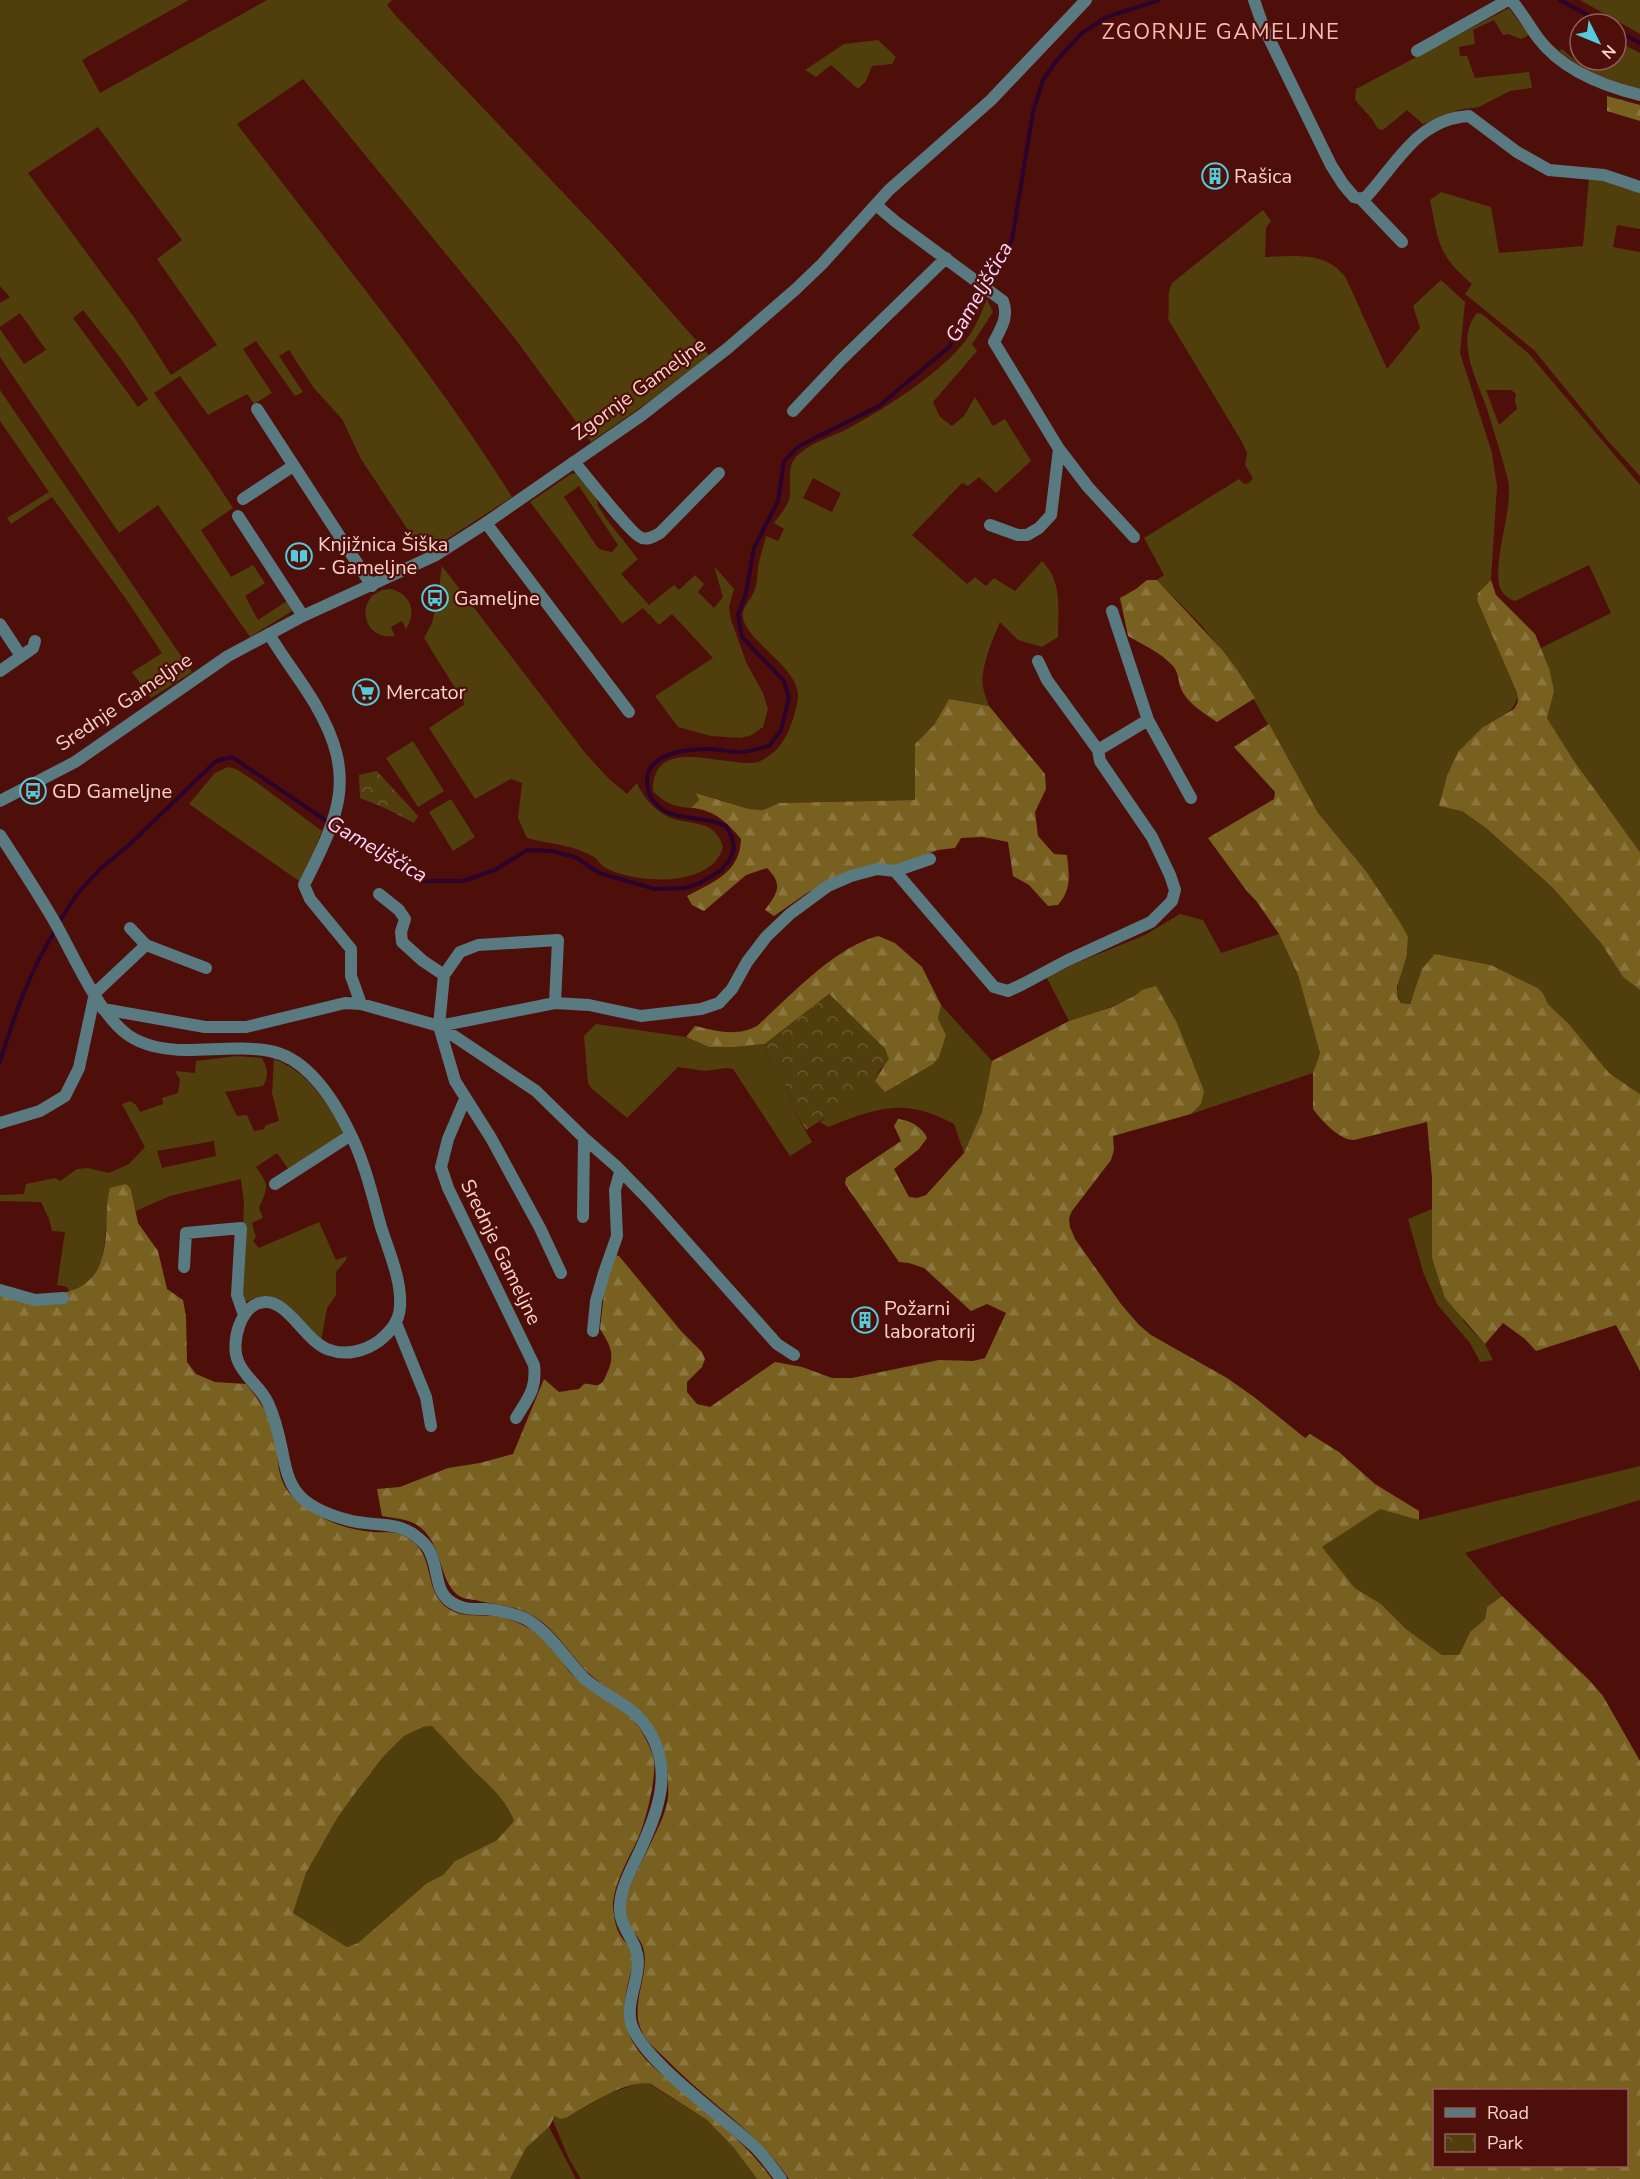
<svg xmlns="http://www.w3.org/2000/svg" width="1640" height="2179" font-family="'Nunito Sans',sans-serif">
<style>
.green{fill:#503e0c;fill-rule:evenodd}
.forest{fill:url(#forest-firs);fill-rule:evenodd}
.park{fill:url(#park-crowns)}
.lines{fill:none;stroke-linecap:round;stroke-linejoin:round}
.stream{stroke:#2b032b;stroke-width:4}
.minor{stroke:#597a80;stroke-width:12}
.tertiary{stroke:#597a80;stroke-width:12}
.labels{text-anchor:middle;dominant-baseline:central;stroke-width:4.5;stroke-linejoin:round;paint-order:stroke}
.poi-label{font-size:20px;fill:#fad2cc;stroke:#4e0f0b;text-anchor:start}
.street-label{font-size:20px;fill:#fad2cc;stroke:#4e0f0b}
.water-label{font-size:21px;font-style:italic;fill:#ffd4fc;stroke:#4e0f0b}
.quarter-label{font-size:22px;letter-spacing:1.5px;fill:#fabab1;stroke:#4e0f0b}
</style>
<defs>
<pattern id="forest-firs" width="22" height="20" patternUnits="userSpaceOnUse" patternTransform="scale(1.5)"><rect width="22" height="20" fill="#786020"/><path d="M5 1l3.5 6h-7zM16 11l3.5 6h-7z" fill="#8c763f"/></pattern>
<pattern id="park-crowns" width="20" height="18" patternUnits="userSpaceOnUse" patternTransform="scale(1.5)"><rect width="20" height="18" fill="#503e0c"/><path d="M2 6a3 3 0 1 1 6 0M12 15a3 3 0 1 1 6 0" fill="none" stroke="#6a592e"/></pattern>
</defs>
<rect width="100%" height="100%" fill="#4e0f0b"/>
<!-- green -->
<path class="green" d="M0,0h189l-107,60 18,33 167,-93h125l-5,5 8,10 212,224 102,116 -58,45 -60,42 -78,-106 -210,-257 -66,45c93,123 193,242 275,373l-88,57 -63,-95 -19,-40 -29,-32 -24,-37 -10,6 24,36 -8,4 -39,-55 -13,8 29,44 -18,11 -7,-10 -39,21 -28,-39 -26,17 56,80 23,35 -32,22 30,47 22,-12 12,18 -20,13 13,24 29,-19 4,4 1,6 -42,26 -92,-132 -39,28 -119,-176v-28l24,35 22,-14 -26,-37 -20,14v-24l10,-6 -10,-11zM98,127l84,113 -25,19 60,86 -46,30 -35,-55 -108,-147zM83,310l36,46 29,43 -10,8 -65,-89z
M1580,0h60v34z
M1509,8l20,27 -8,4 -13,-5 -5,1 -9,-15 -21,10 2,14 -16,3 1,9h7l8,22 54,-6 3,16 -22,3 -31,16 -21,3 -35,14 -16,-14 -24,20 -5,-1 -6,-10 -17,-19 1,-11z
M878,40l18,17 -4,7 -20,2 -6,15 -8,8 -27,-24 -15,12 -11,-7 39,-26z
M1616,41l24,12v38l-52,-19 -29,-21 3,-2 15,13 3,-4v2h36z
M1589,178l16,2 35,12v37l-23,-4 -4,22 27,5v224l-32,-35 -74,-91 -69,-56 7,-10c-35,-30 -33,-41 -42,-84l11,-8 50,15 8,46 84,-7z
M1263,210l8,11 -5,7 -1,29c30,-1 62,-6 81,21l41,91 33,-41 -7,-22 28,-26 24,22 -5,51 32,100 5,33 -6,94 -13,13 -1,7 40,93c2,19 -20,25 -34,34l-21,84 25,18 65,58 49,56 22,34 17,13v104l-31,-21 -40,-49 -21,-20 -5,-11 -5,-5 -47,-23 -56,-11 -26,50 -8,-1c-8,-14 1,-30 5,-44l-40,-88 -48,-58 -82,-145 -35,-43 -44,-45 7,-5 -20,-37 95,-59 5,5 5,-1 4,-5 -8,-13 2,-12 -5,-11 -74,-123c2,-13 -2,-24 4,-36z
M987,299l6,13 -21,32 5,7 -44,51 7,15 12,9 12,-10 11,-19 18,29 12,-7 26,42 -35,32 -17,-16 -11,9 -6,-3 -50,52 55,49 8,-7 11,9 8,-8 21,13 27,-30c21,21 16,49 16,76l-16,10 -24,-7 -18,-18c-7,17 -20,46 -17,65 1,6 4,13 6,19l-40,-7 -15,26 -19,19v56l-136,3 -16,7 -14,-1 -52,-16 2,7 -8,8c-17,-1 -26,-5 -38,-17 -1,-59 74,-22 105,-29 6,-2 15,-9 19,-13 10,-11 16,-27 19,-41 1,-4 2,-9 2,-14 -2,-30 -58,-56 -55,-81 1,-8 10,-16 12,-24 3,-8 2,-18 4,-27 2,-9 5,-17 7,-26l12,5 6,-12 -10,-6c5,-7 12,-15 15,-23 4,-15 -4,-32 8,-44 14,-14 35,-19 52,-28 37,-20 92,-55 117,-88 9,-11 15,-27 21,-41zM813,478l28,15 -9,19 -29,-14z
M1477,313l5,1 47,40 111,131v367l-66,-91 -27,-43 2,-50 -8,-20 70,-35 -22,-48 -74,36c-6,-2 -11,-6 -14,-11 -11,-24 13,-80 7,-110 -6,-24 -14,-47 -21,-71 -9,-28 -33,-68 -10,-96zM1486,390h25l5,4 -1,7 2,8 -18,16z
M0,390l192,282 -41,26 -19,-26 30,-19 -36,-54 -74,-102 -41,27 -4,-6 42,-26 -49,-71z
M577,473l18,19 3,14 9,14 31,39 -17,15 28,31 25,-20 5,5 16,-15 9,9 -6,8 16,16 9,-11 -9,-31 20,23 -5,18 2,13 15,42 17,31 5,16 -5,18 -11,8 -11,3 -30,-2 -33,-9 -23,-31 58,-38 -41,-44 -13,11 -16,-17 -21,16 -92,-122 41,-28zM579,486l39,59 -6,7 -7,-1 -7,-3 -34,-51z
M442,566l144,188 23,25 18,15 10,-11c6,15 21,31 37,36 20,6 41,1 49,28 -11,41 -85,37 -115,22 -6,-2 -9,-8 -14,-12 -6,-4 -15,-7 -21,-9 -15,-4 -31,-6 -46,-10l-9,-20 4,-35 -11,-4 -36,20 -46,-71 36,-24 -41,-66 8,-15 5,-21z
M391,589c20,5 26,23 15,40l-4,-8 -11,6 4,9c-36,6 -41,-46 -4,-47z
M413,741l31,50 -26,16 -32,-49z
M228,767l8,2 20,13 66,49 -20,49 -3,1 -110,-77 26,-31z
M451,799l24,38 -22,14 -24,-39z
M1180,914l23,6 18,33 58,-19 19,41 22,78 -7,20 -122,41 10,-10 -59,-114c-20,16 -48,22 -73,31l-22,-43 27,-14 71,-29z
M941,1005l51,56 -10,51 -18,41 -10,-29c-51,-27 -76,-16 -126,3l-8,-5 60,-51 -5,10 69,-41 2,-4 -8,-17z
M596,1024l90,13 23,10h26l30,-3 4,16 18,28 5,20 20,34 -22,14 -57,-87 -6,-1 -22,3 -27,-4 -51,51 -36,-30 -3,-5 -4,-47z
M237,1056l25,2c6,10 7,18 1,28l-38,6 12,24 10,-1 7,16 10,-2 2,-4 13,-4 -7,-28 2,-34c36,14 50,42 71,72l-1,3 -55,36 -12,-17 -21,14c14,19 12,20 3,41l4,10 -11,5 4,14 -3,4 6,7 60,-26 17,38 11,-4 -1,4 -10,12v23l-9,13 -6,33c-17,-15 -30,-45 -57,-45 -9,-1 -14,7 -22,6l-2,-5 4,-94 -3,-24 -71,17 -34,15 -5,-22 -25,38 -3,31 -7,13 -8,11 -18,10 -3,-5 -10,-2 8,-53 -13,-1 -3,-12 -8,-17 -41,-1v-6l24,-1 2,-10 29,-6 5,3 17,-12 11,-1 21,5 20,-9 16,-17 -23,-43 8,-3 6,4 4,7 23,-8 -1,-6 16,-5 2,-13 -5,-9 20,2 1,-12zM214,1141l2,15 -54,12 -5,-17z
M1432,1209v49l33,65 20,21 8,16 -13,2 -10,-19 -33,-39 -14,-32 -15,-53z
M1640,1466v34l-175,53 37,43 -15,11 -2,12 -15,13 -11,23h-17l-36,-26 -25,-25 -26,-16 -33,-41 58,-39 39,12z
M433,1726c14,15 27,31 42,46 15,14 31,28 39,49l-17,19 -42,21 -12,14 -16,8 -69,60 -11,4 -54,-34 13,-40 32,-56 18,-25 27,-35 21,-21 19,-9z
M642,2082l8,2 57,36 27,28 23,31h-176l-12,-20 -16,-38 2,-5 13,1 40,-23z
M549,2127l27,52h-66l16,-31z"/>
<!-- forest -->
<path class="forest" d="M1607,96l33,9v16l-33,-10z
M1147,580h10l66,71 13,17 19,30 -38,24c-13,-9 -32,-20 -37,-36 -2,-8 -2,-15 -8,-21 -12,-13 -29,-20 -44,-29l-8,-38 16,-9z
M1491,580l5,15 39,39 14,34 5,23 -7,27 27,43 66,91v138l-17,-13 -22,-34 -49,-56 -65,-58 -25,-18 -23,-5 8,-30 11,-24 25,-25 31,-18 4,-7 -1,-9 -40,-93 1,-7z
M949,699l40,7 56,68 1,15 -11,23 3,24 16,18 13,1c2,20 5,34 -9,50l-10,1 -19,-21 -16,-9 -5,-34 -25,-5 -22,1 -6,10 -17,2 -40,15 -77,21 -14,7 -33,23 -9,-6c12,-17 19,-25 2,-42l-21,7 -42,36 -12,-6 -5,-9c26,-14 53,-23 54,-57 -14,-17 -28,-30 -50,-31l8,-8 -3,-7 53,16 14,1 16,-7 136,-3v-56l19,-19z
M1269,724l49,89 48,58 35,53 7,13 -2,22 -9,28 1,11 3,5 9,1 12,-35 13,-15 56,11 47,23 5,5 5,11 21,20 40,49 31,21v277l-24,-46 -80,26 -11,-12 -22,-16 -18,21 -40,-46 -13,-40v-80l-5,-56 -73,18c-15,0 -32,-19 -41,-31v-36l7,-20 -22,-78 -19,-41 -22,-32 -11,-12 -38,-52 66,-39 1,-7 -41,-45z
M878,936l17,7 27,24 19,38 -3,14 8,16 -7,22 -6,7 -48,28 -10,-11 13,-22 -3,-10 -56,-55 -64,50 -30,3h-26l-23,-10 9,-11c22,5 41,11 62,0 33,-30 78,-79 121,-90z
M1156,986l21,37 27,68 -3,13 -10,10 -78,22 1,14 -3,10 -39,51 -3,7 1,9 5,12 46,65 18,21 12,10 76,43 27,19 51,41 5,-4 29,18 36,32 44,27v9l-39,-11 -58,38 33,41 26,16 25,25 36,26h17l11,-23 15,-13 2,-12 15,-11 87,84 14,16 37,65v418h-851c-33,-49 -83,-78 -123,-120 -8,-8 -20,-17 -24,-27 -13,-27 7,-54 2,-81 -2,-13 -16,-23 -20,-35 -6,-21 38,-85 43,-113 2,-7 1,-16 1,-23 0,-56 -39,-72 -76,-104 -21,-18 -33,-44 -57,-59 -19,-12 -39,-12 -60,-17 -4,-1 -10,-1 -14,-3 -23,-12 -17,-55 -44,-72 -9,-6 -24,-7 -35,-9l-5,-27 23,-2 48,-19 32,-5 33,-9 31,-75 15,13 20,-3 5,-5c5,-1 10,2 14,1 6,-2 7,-8 9,-12 9,-18 3,-28 -7,-44l5,-45 10,-29 4,1 62,75 21,21 3,7 -3,8 -15,15v10l10,12 13,3 65,-45 27,5 30,11h20l87,-18 34,1 12,-3 21,-45 -19,-9 -16,7 -47,-43 -15,-5 -10,-1 -54,-78 1,-6 55,-37 -7,-15 4,-7c11,1 25,8 29,19l-8,11 -25,20 15,28 8,1 9,-3 38,-42 18,-41 10,-51 77,-40 43,-14 22,-11 8,-6zM1434,2090h192v76h-192z
M126,1184l5,5 7,34 20,28 9,38 16,11 3,17 1,45 9,12 19,8 31,2c12,14 22,29 27,47 8,25 0,47 21,67 22,20 50,32 80,34 12,1 20,-2 32,5 32,17 15,54 43,72 16,11 41,3 59,10 14,5 27,11 38,22 12,11 18,28 31,38 19,16 47,26 61,47 6,8 12,21 15,30 5,16 -6,59 -12,75 -10,25 -25,46 -28,72 0,8 2,21 5,28 4,10 15,16 16,28 0,5 -3,11 -4,16 -5,21 -9,38 -1,59 7,20 28,36 43,49 35,31 73,58 100,96h-15l-23,-31 -27,-28 -56,-36c-24,-5 -62,21 -83,33l-7,2 -6,-3 -6,11 -23,21 -16,31h-510v-887c46,4 98,12 105,-49 3,-19 0,-36 5,-55zM432,1726c15,15 28,31 43,46 15,14 31,28 39,49l-17,19 -42,21 -12,14 -16,8 -69,60 -11,4 -54,-34 13,-40 32,-56 18,-25 27,-35 21,-21 19,-9z"/>
<!-- park -->
<path class="park" d="M377,771l41,45 -4,7 -27,-14 -27,-11 -1,-23z
M829,994l56,55 4,10c-18,25 -57,55 -83,71l-14,-22 -5,-20 -18,-28 -4,-16z"/>
<g class="lines">
<!-- stream -->
<path class="stream" d="M1560,0l44,24
M1616,30l24,13
M986,284l26,-44 21,-128 10,-32 14,-20 25,-27 25,-16 52,-17
M59,922l19,-29 23,-25 27,-22 88,-85 16,-4 133,90 30,8 21,22 8,4h39l32,-11 32,-20 25,1 23,6 24,16 56,16 30,-1 15,-5 20,-12 9,-10 5,-12 -2,-12 -6,-11c-21,-11 -52,-4 -69,-21 -8,-7 -10,-15 -10,-25 1,-28 42,-31 63,-31 11,0 22,4 32,3 9,-1 19,-4 27,-6l12,-16 8,-32 -5,-17 -42,-44 -4,-22 8,-22 8,-45 24,-47 6,-40 15,-15 80,-40 70,-59 33,-57
M0,1062c15,-49 29,-89 56,-133"/>
<!-- minor -->
<path class="minor" d="M1254,0l9,26 68,139 12,19 11,13 7,2 6,-3c31,-34 51,-77 102,-80l48,36 32,18 55,5 36,12
M1511,0c11,12 18,26 27,38 24,32 65,48 102,57
M1417,51l91,-51
M1361,199l41,43
M876,205l20,17 107,79c6,16 -2,27 -9,41l65,107 29,38 46,50
M257,409l115,177
M793,411l48,-51 105,-102
M574,462c11,12 58,74 68,76 7,2 12,-2 18,-5l59,-60
M243,499l50,-33
M238,516l65,100
M486,523l143,189
M990,525l28,10h9l12,-7 12,-13 8,-66
M0,624l21,32
M269,634c14,24 32,46 46,70 43,73 24,111 -11,181l6,14 41,50v27l10,28
M0,671l33,-23 2,-7
M1148,720l43,78
M1098,750l50,-30 -36,-109
M0,835c17,26 34,52 50,79 21,34 46,98 78,121 16,11 39,15 59,15 27,0 56,-4 83,1 37,7 62,46 78,78 16,30 24,65 33,98 8,25 21,54 19,80 -1,15 -10,25 -21,34 -14,10 -33,15 -49,9 -24,-7 -41,-49 -65,-48 -24,1 -35,40 -27,59 6,16 23,26 30,42 27,59 0,96 80,117 24,7 49,0 69,17 5,4 11,10 13,15 10,20 3,42 26,53 11,5 18,4 30,4 12,1 29,5 40,10 25,14 38,39 58,59 17,16 42,24 58,43 35,44 17,90 -5,136 -7,15 -16,31 -17,48 -2,23 18,35 18,57 0,21 -12,40 -7,61 9,36 95,96 124,124 9,9 18,21 26,32
M895,871l99,116 14,4 15,-7 45,-24 83,-38 21,-21 3,-11 -5,-15 -18,-38 -52,-76 -2,-11 -51,-70 -9,-19
M379,894l20,16 6,9 -4,13 1,10 21,19 21,14
M130,928l16,17 60,23
M555,1003l3,-63 -80,5 -18,7 -16,23 -5,51 16,55 36,57 49,90 21,45
M103,1009l102,18h41l99,-24 16,1 78,22 97,65 48,47 32,28 33,34 128,144 17,11
M439,1026l116,-23 34,2 52,11 60,-7 18,-6 13,-14 15,-27 19,-25 24,-23 38,-28 23,-10 26,-7 18,2 35,-12
M465,1099l-17,40 -7,28 7,21 86,177c3,24 -6,33 -18,53
M0,1123l40,-12 25,-15 14,-28 16,-75 51,-48
M275,1184l76,-49
M583,1217l1,-79
M184,1267l2,-34 55,-5 -4,67 7,20
M0,1290l35,10 28,-2
M396,1323l30,74 5,29
M593,1331l3,-30 8,-28 13,-37 -2,-46 5,-18"/>
<!-- tertiary -->
<path class="tertiary" d="M0,801l75,-39 153,-106 75,-40 133,-61 50,-32 156,-108 86,-67 68,-59 26,-25 67,-74 102,-90 95,-100"/>
</g>
<!-- icons -->
<defs>
<g id="building-ring" transform="scale(1.35)"><circle r="9.5" fill="#4e0f0b" stroke="#53cbdb" stroke-width="1.5"/><path d="M-4-6H4V6H1V3H-1V6H-4ZM-2.5-4.3h1.7v1.8h-1.7ZM.8-4.3h1.7v1.8H.8ZM-2.5-1h1.7V.8h-1.7ZM.8-1h1.7V.8H.8Z" fill="#53cbdb"/></g>
<g id="library-ring" transform="scale(1.35)"><circle r="9.5" fill="#4e0f0b" stroke="#53cbdb" stroke-width="1.5"/><path d="M-6-4Q-3-5.5-.7-3.5V5Q-3 3-6 4ZM6-4Q3-5.5 .7-3.5V5Q3 3 6 4Z" fill="#53cbdb"/></g>
<g id="bus-ring" transform="scale(1.35)"><circle r="9.5" fill="#4e0f0b" stroke="#53cbdb" stroke-width="1.5"/><path d="M-5-6H5V4H4V6H2V4H-2V6H-4V4H-5ZM-3.5-4V0h7V-4ZM-3.5 1.2v1.5H-2V1.2ZM2 1.2v1.5H3.5V1.2Z" fill="#53cbdb"/></g>
<g id="supermarket-ring" transform="scale(1.35)"><circle r="9.5" fill="#4e0f0b" stroke="#53cbdb" stroke-width="1.5"/><path d="M-6-5.5h2.5l.6 2H6L4.5 2H-2.5L-4.4-4H-6ZM-1.5 3.2a1.3 1.3 0 1 0 .1 0ZM3 3.2a1.3 1.3 0 1 0 .1 0Z" fill="#53cbdb"/></g>
</defs>
<g fill-rule="evenodd">
<use href="#building-ring" x="1215" y="176"/>
<use href="#library-ring" x="299" y="556"/>
<use href="#bus-ring" x="435" y="598"/>
<use href="#supermarket-ring" x="366" y="692"/>
<use href="#bus-ring" x="33" y="791"/>
<use href="#building-ring" x="865" y="1320"/>
</g>
<g class="labels">
<!-- poi labels -->
<g class="poi-label">
<text x="1234" y="176">Rašica</text>
<text x="318" y="544">Knjižnica Šiška<tspan x="318" dy="23">- Gameljne</tspan></text>
<text x="454" y="598">Gameljne</text>
<text x="386" y="692">Mercator</text>
<text x="52" y="791">GD Gameljne</text>
<text x="884" y="1308">Požarni<tspan x="884" dy="23">laboratorij</tspan></text>
</g>
<!-- street labels -->
<g class="street-label">
<text transform="translate(639 389) rotate(-36)">Zgornje Gameljne</text>
<text transform="translate(124 702) rotate(-34)">Srednje Gameljne</text>
<text transform="translate(501 1252) rotate(64)">Srednje Gameljne</text>
</g>
<!-- water labels -->
<g class="water-label">
<text transform="translate(979 292) rotate(-60)">Gameljščica</text>
<text transform="translate(377 849) rotate(30)">Gameljščica</text>
</g>
<!-- quarter labels -->
<g class="quarter-label">
<text x="1221" y="32">ZGORNJE GAMELJNE</text>
</g>
</g>
<!-- legend -->
<rect x="1433" y="2089" width="195" height="78" fill="#4e0f0b" stroke="#935d58" stroke-width="1.5"/>
<rect x="1445" y="2108" width="30" height="9" fill="#597a80" stroke="#935d58" stroke-width="1.5"/>
<text x="1487" y="2119" font-size="18" fill="#fad2cc">Road</text>
<rect x="1445" y="2134" width="30" height="18" fill="url(#park-crowns)" stroke="#935d58" stroke-width="1.5"/>
<text x="1487" y="2149" font-size="18" fill="#fad2cc">Park</text>
<!-- north arrow -->
<g transform="translate(1598 42) rotate(133)"><circle r="28" fill="#4e0f0b" stroke="#935d58" stroke-width="1.5"/>
<path d="M0-4.5L10 22L0 15L-10 22Z" fill="#53cbdb"/>
<text y="-9" font-size="16" font-weight="bold" text-anchor="middle" fill="#fad2cc">N</text>
</g>
</svg>
